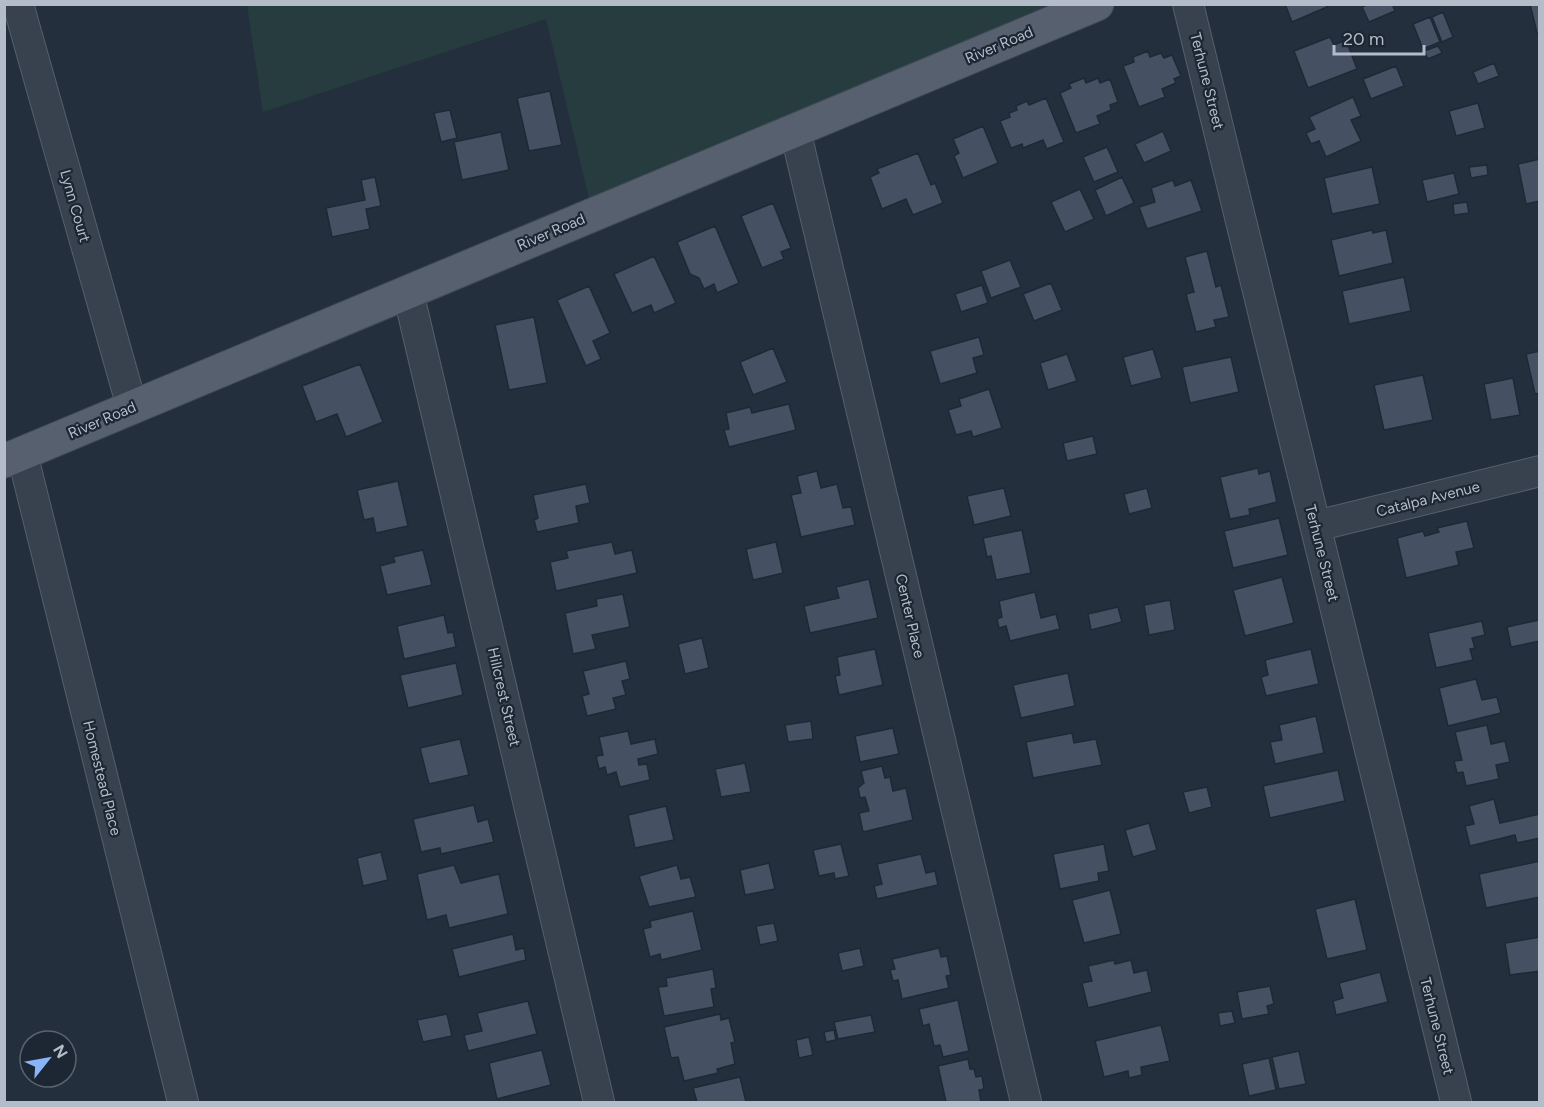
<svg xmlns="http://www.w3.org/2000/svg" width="1544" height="1107" font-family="Figtree,sans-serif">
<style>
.park{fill:#263c3f}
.building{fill:#455162;stroke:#1f2835;stroke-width:1.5}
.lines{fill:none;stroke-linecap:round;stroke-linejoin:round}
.minor-casing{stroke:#565f6c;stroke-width:32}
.major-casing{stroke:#414a57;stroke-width:35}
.minor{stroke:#38414e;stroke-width:30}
.major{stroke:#56606e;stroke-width:33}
.labels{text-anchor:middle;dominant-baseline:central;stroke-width:4.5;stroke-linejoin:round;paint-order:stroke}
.street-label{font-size:15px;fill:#b4bcc9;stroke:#1d2633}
</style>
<rect width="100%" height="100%" fill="#242f3e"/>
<!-- park -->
<path class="park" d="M247,5h850l-504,210 -47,-196 -283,93z"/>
<!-- building -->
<path class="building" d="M1285,4h41l1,3 -35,15z
M1369,4h23l3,7 -26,11 -7,-15z
M1530,4h10v29h-3z
M1443,12l10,25 -11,5 -10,-25z
M1430,17l10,25 -17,7 -10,-25z
M1330,37l4,8 12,-5 11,29 -49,19 -14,-37z
M1438,46l4,7 -14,6 -4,-8z
M1148,51l2,6 11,-4 3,5 8,-3 9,21 -7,3 2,4 -14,6 3,8 -26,10 -16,-41 11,-4 -1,-5z
M1494,63l5,13 -21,8 -5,-12z
M1396,66l8,20 -33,13 -8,-20z
M1084,78l2,5 12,-5 2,5 10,-4 8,23 -8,3 1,5 -14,6 3,8 -24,9 -16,-40 11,-5 -2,-4z
M550,91l12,54 -33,6 -12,-53z
M1353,97l8,19 -10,4 10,21 -35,16 -7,-16 -8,3 -5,-11 9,-4 -6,-12z
M1046,98l18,44 -17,7 -4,-9 -20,8 -1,-4 -11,4 -11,-27 10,-4 -1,-4 8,-3 -1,-4 11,-5 2,4z
M1478,103l7,25 -29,8 -7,-25z
M450,110l7,28 -16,4 -7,-29z
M983,126l15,37 -35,15 -9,-22 5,-3 -6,-14z
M1163,131l8,20 -27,12 -9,-19z
M501,132l8,38 -47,10 -8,-38z
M1107,147l11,25 -24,10 -11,-25z
M918,153l13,32 4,-2 8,20 -30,12 -7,-16 -24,10 -12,-32 9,-4 -2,-4z
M1540,159v42l-14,3 -8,-40z
M1487,165l1,10 -17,3 -2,-11z
M1372,167l8,37 -48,10 -8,-36z
M1454,173l5,21 -32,8 -5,-22z
M375,177l6,29 -15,3 4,20 -38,8 -6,-29 39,-8 -4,-20z
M1122,177l12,26 -28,13 -11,-26z
M1173,180l2,6 16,-6 11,31 -55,18 -8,-22 16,-5 -4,-14z
M1080,189l14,30 -29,13 -14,-30z
M1467,202l2,11 -15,2 -1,-11z
M773,203l18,45 -10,4 3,7 -22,9 -21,-52z
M715,226l24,57 -22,10 -3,-9 -10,5 -5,-11 -9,-4 -13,-32z
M1372,230l1,3 13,-3 7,33 -54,13 -8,-36z
M1207,251l9,36 5,-2 8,32 -15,3 2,7 -20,5 -10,-38 8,-2 -9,-35z
M654,256l22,47 -22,10 -3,-8 -19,8 -18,-39z
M1010,260l11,27 -30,11 -10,-27z
M1404,277l7,34 -62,13 -7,-33z
M1051,283l11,27 -28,11 -11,-27z
M982,285l6,18 -27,9 -6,-18z
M589,286l21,47 -17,8 8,18 -15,7 -29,-66z
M534,317l13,66 -38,7 -14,-65z
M979,337l5,18 -11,3 4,15 -37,11 -10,-33z
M773,348l14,34 -34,13 -13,-33z
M1153,349l9,29 -31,8 -8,-29z
M1540,351v42l-5,1 -9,-40z
M1067,354l10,27 -29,9 -8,-27z
M1231,357l8,35 -49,11 -8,-36z
M360,364l23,58 -37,15 -9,-23 -21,8 -14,-36z
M1423,375l10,45 -49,10 -10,-45z
M1513,378l7,37 -29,5 -7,-36z
M989,389l13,39 -29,9 -2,-6 -15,4 -8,-25 13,-4 -2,-7z
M789,404l7,26 -67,17 -5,-17 5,-1 -3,-16 24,-6 2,6z
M1093,436l4,18 -30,7 -4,-18z
M1258,468l1,6 11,-3 7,31 -28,7 1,6 -20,4 -10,-42z
M817,471l4,17 16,-4 6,24 8,-1 4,18 -54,12 -10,-42 10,-2 -4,-17z
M398,481l10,45 -32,7 -3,-15 -9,2 -7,-30z
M586,484l4,19 -14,3 3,17 -42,9 -3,-12 4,-2 -5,-23z
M1004,488l7,28 -37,9 -7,-29z
M1147,488l5,20 -23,6 -5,-20z
M1279,518l9,37 -55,13 -9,-37z
M1467,521l7,27 -18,4 3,13 -53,13 -9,-40 26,-7 2,5 14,-4 -2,-4z
M1022,530l9,43 -35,7 -5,-24 -4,1 -4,-19z
M612,542l3,12 17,-4 5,23 -81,18 -6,-29 18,-4 -2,-7z
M776,542l7,31 -30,7 -7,-31z
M423,550l9,35 -45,10 -7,-29 15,-4 -2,-5z
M1282,577l12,46 -49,13 -12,-46z
M869,579l9,39 -68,15 -6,-27 35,-8 -3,-11z
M1035,592l6,26 15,-4 4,15 -50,12 -4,-15 -7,2 -2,-9 5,-2 -3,-16z
M623,594l7,33 -38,8 4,14 -23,5 -8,-41 32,-7 -1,-7z
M1170,600l5,30 -26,5 -5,-30z
M1118,607l4,15 -31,8 -3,-16z
M444,615l4,18 5,-1 3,15 -52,12 -7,-33z
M1539,620l1,21 -29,6 -4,-20z
M1482,621l3,14 -13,3 3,10 -5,1 3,11 -37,8 -8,-35z
M702,638l7,30 -24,6 -7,-30z
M875,649l8,36 -44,10 -4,-19 5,-1 -3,-18z
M1311,649l8,35 -53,12 -5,-19 7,-2 -3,-15z
M626,661l4,18 -8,2 4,14 -13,3 3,11 -29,7 -5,-20 7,-2 -6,-23z
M456,663l7,32 -55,13 -8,-33z
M1068,673l7,33 -54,12 -8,-33z
M1476,679l6,21 15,-3 4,16 -53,13 -9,-38z
M1316,716l8,37 -49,11 -5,-22 12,-2 -3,-15z
M811,721l2,18 -25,3 -3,-17z
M1487,725l4,19 14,-3 5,21 -14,3 3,14 -33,7 -3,-14 -6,1 -3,-12 8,-1 -7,-28z
M893,728l6,26 -39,8 -5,-26z
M628,731l3,13 24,-5 3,15 -20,5 1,6 8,-1 3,16 -30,7 -4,-15 -9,3 -2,-8 -6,2 -3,-13 7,-1 -4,-18z
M1072,733l2,10 22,-4 6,26 -69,13 -7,-36z
M460,739l9,36 -40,9 -9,-36z
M745,763l6,29 -30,5 -6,-28z
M882,766l3,12 5,-1 3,14 13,-3 7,32 -50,12 -4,-19 10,-2 -4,-14 -5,1 -2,-10 6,-5 -3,-12z
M1338,770l7,31 -75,17 -7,-32z
M1207,787l5,20 -23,6 -6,-21z
M1494,799l6,24 40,-9v24l-23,5 -2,-8 -45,11 -5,-20 9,-2 -5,-18z
M474,805l4,17 10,-3 6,23 -53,12 -1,-6 -19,4 -8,-33z
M666,806l8,34 -39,8 -7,-33z
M1149,823l8,27 -24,7 -8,-27z
M841,844l8,32 -14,3 -1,-6 -15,3 -6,-26z
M1104,844l5,27 -11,2 1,8 -39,8 -7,-35z
M381,852l7,28 -25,6 -6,-28z
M921,854l5,19 9,-2 3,14 -61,14 -3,-13 8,-2 -5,-20z
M1540,861v36l-54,11 -7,-34z
M769,863l6,26 -30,6 -5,-25z
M454,865l7,18 38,-9 9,40 -59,14 -3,-13 -19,5 -10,-46z
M677,865l4,14 9,-2 6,20 -47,10 -10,-31z
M1110,890l11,44 -37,9 -12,-43z
M1355,899l12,51 -40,9 -12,-50z
M693,911l9,39 -41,10 -1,-6 -10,3 -7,-28 8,-2 -1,-6z
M774,923l4,18 -18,4 -4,-19z
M513,934l3,16 8,-2 2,12 -67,17 -7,-28z
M1540,937v34l-30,4 -5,-32z
M860,948l4,18 -22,5 -4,-18z
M939,948l2,9 6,-1 4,19 -5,1 3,12 -47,11 -4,-19 -5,1 -3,-11 5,-1 -3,-10z
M1114,960l1,4 16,-4 3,13 13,-3 5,22 -64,16 -6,-25 10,-2 -4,-15z
M713,969l3,19 -5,1 3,18 -50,9 -6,-29 9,-1 -1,-8z
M1380,972l8,30 -52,13 -3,-14 10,-3 -4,-15z
M1270,986l4,18 -7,2 2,8 -27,5 -5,-27z
M958,1000l11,51 -26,6 -3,-12 -6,1 -5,-22 -6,2 -4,-17z
M528,1001l9,33 -69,17 -4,-16 18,-4 -5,-18z
M1232,1011l3,12 -15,3 -2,-13z
M447,1014l5,22 -29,6 -6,-22z
M720,1014l1,6 8,-2 6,24 -4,1 4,21 -18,5 1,4 -34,8 -6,-24 -7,1 -7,-31z
M871,1015l4,17 -37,7 -4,-17z
M1161,1025l9,36 -29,6 1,8 -13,3 -1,-7 -24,6 -9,-36z
M834,1030l2,10 -10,2 -2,-10z
M809,1037l4,18 -14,3 -3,-18z
M542,1050l9,35 -54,14 -8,-36z
M1299,1051l7,33 -27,5 -7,-32z
M1269,1058l7,32 -27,6 -7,-32z
M968,1059l2,10h4l2,8 6,-1 2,13 -5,1 2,12h-35l-8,-36z
M740,1077l6,25h-49l-4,-14z"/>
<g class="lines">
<!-- minor casing -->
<g class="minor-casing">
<path id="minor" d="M18,4l114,403
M1188,4l268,1098
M795,130l231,972
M408,292l191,810
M22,453l161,649
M1316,526l224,-55"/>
</g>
<!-- major casing -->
<g class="major-casing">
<path id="major" d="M4,461l1093,-457"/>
</g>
<!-- minor -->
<use href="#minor" class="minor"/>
<!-- major -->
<use href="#major" class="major"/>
</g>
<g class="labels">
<!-- street labels -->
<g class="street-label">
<text transform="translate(999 45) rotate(-23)">River Road</text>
<text transform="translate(1207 81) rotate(76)">Terhune Street</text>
<text transform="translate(75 206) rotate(74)">Lynn Court</text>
<text transform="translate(551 232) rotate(-23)">River Road</text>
<text transform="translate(102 420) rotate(-23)">River Road</text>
<text transform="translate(1428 499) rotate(-14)">Catalpa Avenue</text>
<text transform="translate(1322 553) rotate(76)">Terhune Street</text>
<text transform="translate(910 616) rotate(77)">Center Place</text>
<text transform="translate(504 697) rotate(77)">Hillcrest Street</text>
<text transform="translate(102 778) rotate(76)">Homestead Place</text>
<text transform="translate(1437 1026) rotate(76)">Terhune Street</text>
</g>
</g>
<!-- border -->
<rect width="1544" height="1107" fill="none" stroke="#b4bcc9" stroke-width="12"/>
<!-- north arrow -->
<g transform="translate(48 1059) rotate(59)"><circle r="28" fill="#1d2633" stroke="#59626f" stroke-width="1.5"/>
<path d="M0-4.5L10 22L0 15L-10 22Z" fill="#8ab4f8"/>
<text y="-9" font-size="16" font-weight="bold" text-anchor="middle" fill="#b4bcc9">N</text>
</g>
<!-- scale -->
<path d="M1334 45v9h90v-9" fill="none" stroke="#b4bcc9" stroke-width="3"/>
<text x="1343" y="45" font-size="18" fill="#b4bcc9" stroke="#1d2633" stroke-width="4.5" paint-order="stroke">20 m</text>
</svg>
